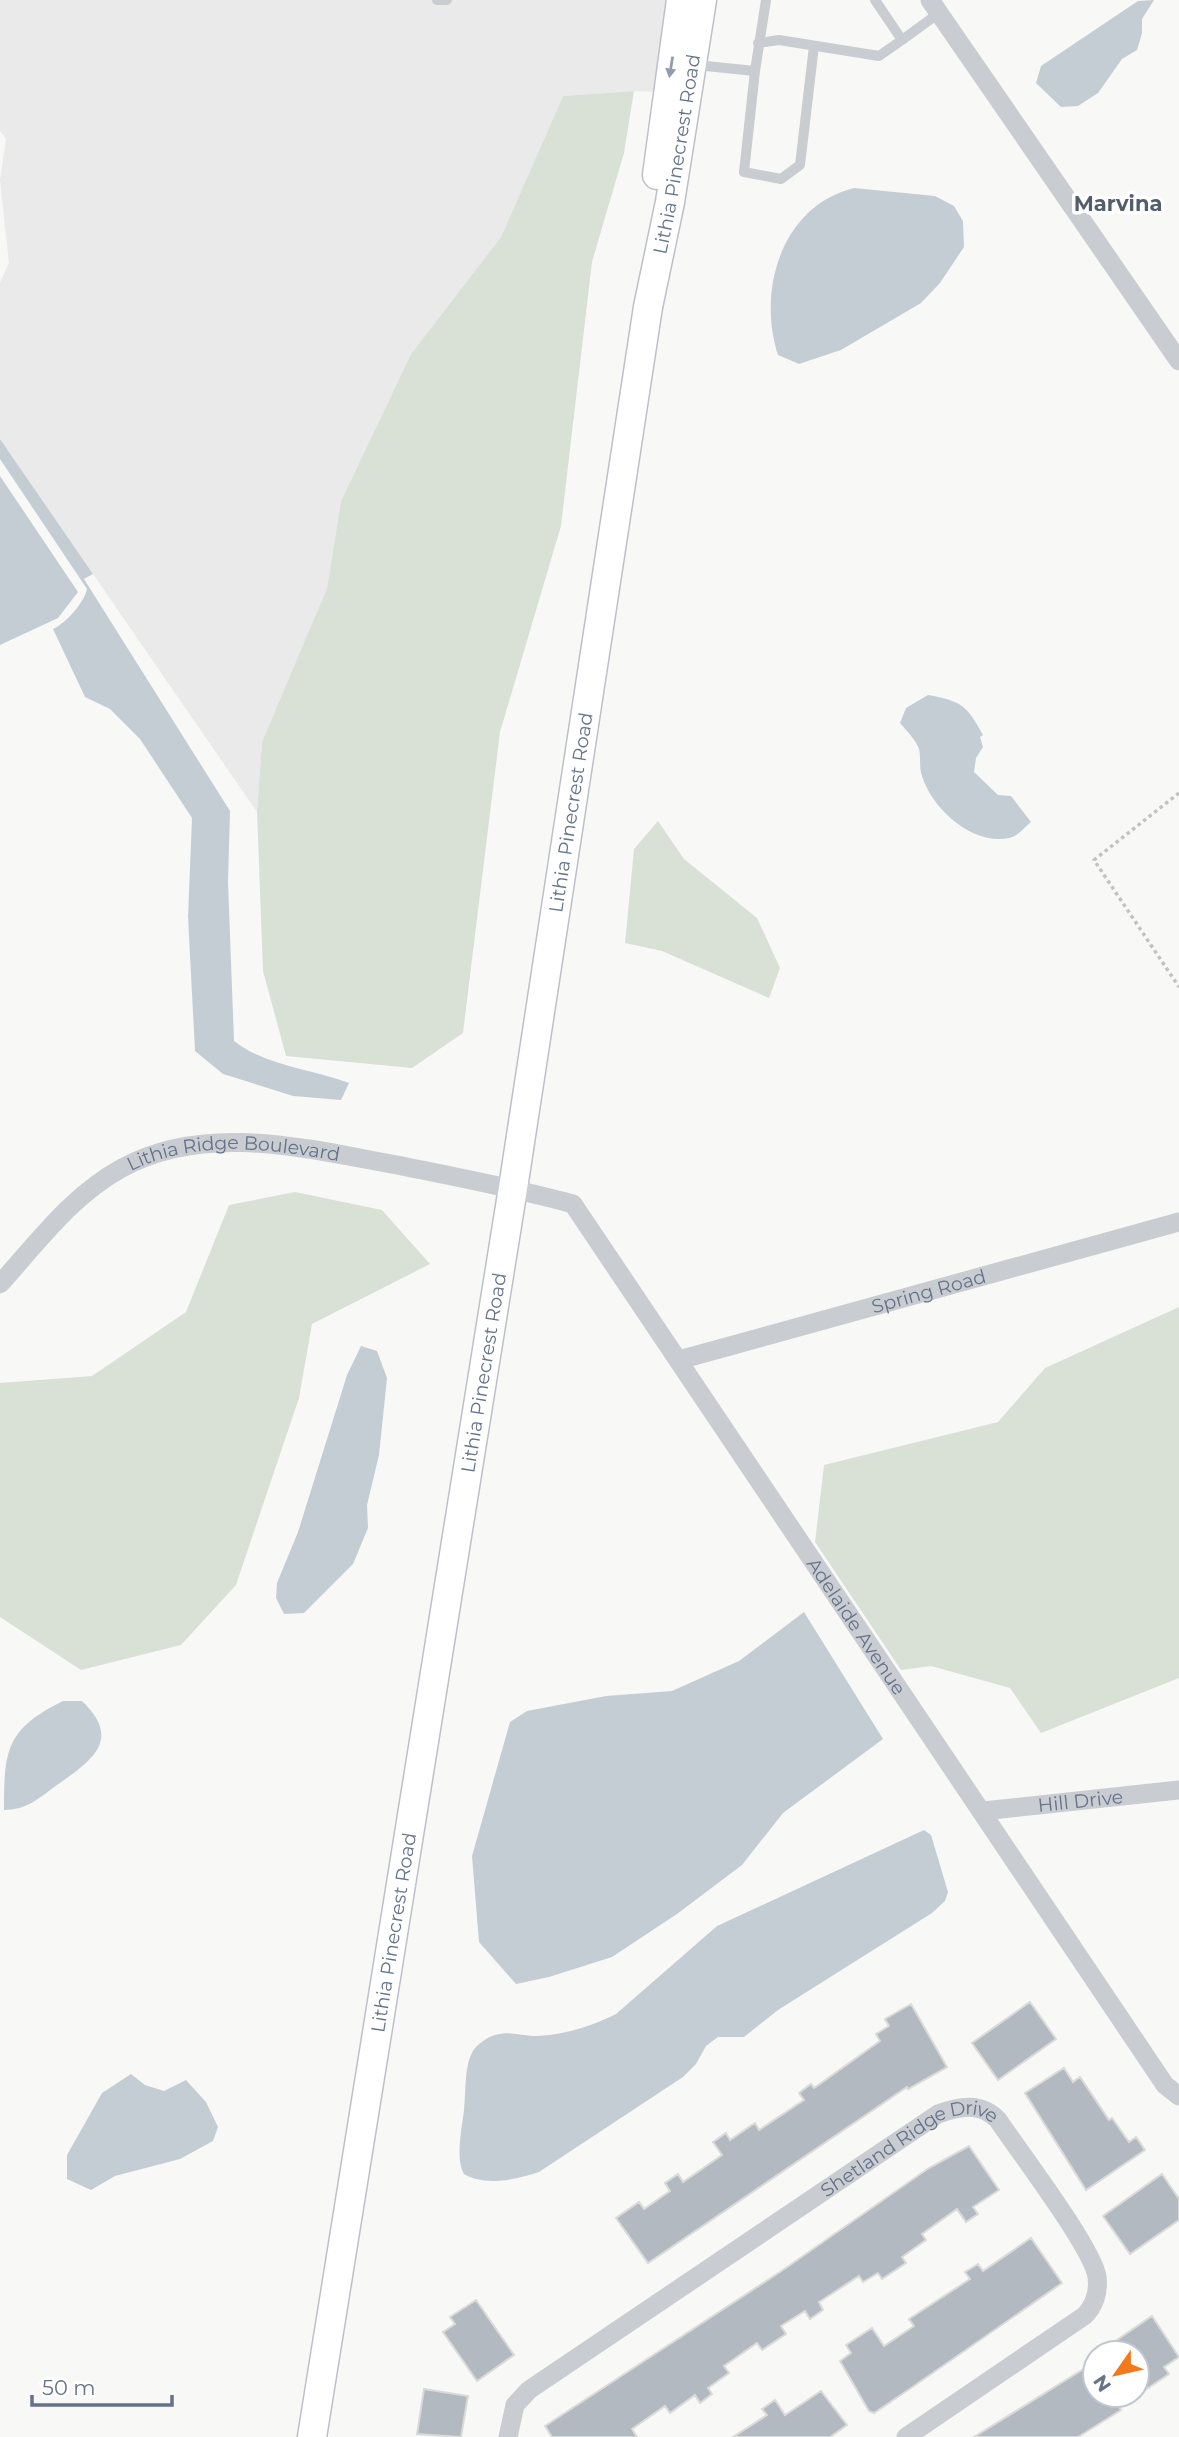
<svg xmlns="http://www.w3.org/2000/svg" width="1179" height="2437" font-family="Montserrat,sans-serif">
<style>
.built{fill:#e9eae9}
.green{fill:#d9e1d7}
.water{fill:#c5cdd4}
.building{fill:#b3b9c1;stroke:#dadbd8;stroke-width:2}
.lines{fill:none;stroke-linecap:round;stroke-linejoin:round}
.secondary-casing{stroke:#bdc0c7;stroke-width:31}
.path{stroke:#c0c2c5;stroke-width:3.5;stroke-dasharray:3.5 3.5;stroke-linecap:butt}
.lane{stroke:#c9ccd0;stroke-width:10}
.street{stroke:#c9ccd0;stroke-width:19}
.secondary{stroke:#fff;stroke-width:28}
.oneway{fill:#939cad}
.labels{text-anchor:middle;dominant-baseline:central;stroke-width:7;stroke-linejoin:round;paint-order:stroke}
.street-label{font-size:19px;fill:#65728a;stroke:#fff}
.neighbourhood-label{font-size:21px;font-weight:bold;fill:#545d6e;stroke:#fff}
</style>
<rect width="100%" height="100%" fill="#f8f9f6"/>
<!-- built -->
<path class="built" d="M0,0h671l-14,92 -23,-1 -71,5 -62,141 -90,117 -70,147 -14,87 -65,154 -5,70 -257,-373v-156l9,-20 -9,-83 6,-41 -6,-8z"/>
<!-- green -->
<path class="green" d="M634,91l-10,62 -32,109 -31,264 -61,206 -37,301 -51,35 -126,-12 -23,-85 -6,-159 5,-70 65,-154 14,-87 70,-147 90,-117 62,-141z
M658,821l26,38 73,59 23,50 -11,30 -107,-47 -37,-8 9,-94z
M295,1192l87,18 48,54 -118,60 -13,74 -63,187 -55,60 -100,25 -81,-53v-234l92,-7 94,-64 43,-107z
M1179,1307v371l-138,55 -31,-45 -79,-22 -30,4 -86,-128 9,-77 174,-43 47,-54z"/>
<!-- water -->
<path class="water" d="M1154,0l-12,19v14l-5,17 -15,9 -24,34 -20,13 -17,1 -25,-24 5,-17 97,-65z
M854,188l81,8 19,10 9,15 1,26 -24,36 -19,20 -80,47 -42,14 -21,-9c-21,-64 3,-149 76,-167z
M0,439l93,135 -9,5 146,232 -2,71 6,159c32,25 77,28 115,42l-8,17 -48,-4 -70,-22 -28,-23 -7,-134 4,-99 -52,-79 -30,-30 -25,-12 -32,-68c13,-6 31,-26 34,-40l-87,-130z
M0,476l78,116 -20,26 -58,27z
M928,695c33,6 39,10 55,40l-3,2 3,10 -7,11 -2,14 24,23 13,1 20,26c-6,5 -14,15 -22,16 -36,8 -77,-29 -87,-62 -3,-8 -1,-18 -3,-27 -3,-9 -13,-19 -19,-26l6,-15z
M361,1346l16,5 10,27 -8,77 -12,50 1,23 -15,36 -49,49 -20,1 -8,-16 1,-15 21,-51 49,-157z
M804,1612l79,127 -100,74 -41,52 -65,49 -65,43 -63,20 -33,7 -37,-42 -7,-86 38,-134 17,-11 79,-15 66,-5 67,-30z
M63,1701h19c41,39 9,60 -25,84 -18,13 -30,25 -53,25 0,-60 2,-81 59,-109z
M924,1830l7,5 17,57 -3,9 -13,12 -154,97 -34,27h-26l-12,9 -10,18 -13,13 -144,95c-21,7 -54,15 -75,2 -9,-16 -2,-46 0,-64 2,-18 0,-44 9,-59 4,-7 15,-14 22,-16 13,-4 25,0 38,1 27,0 60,-10 83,-22l101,-88z
M131,2074l14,11 19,6 22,-11 20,22 12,25 -5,14 -33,18 -65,17 -24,14 -24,-11v-24l35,-62z"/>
<!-- building -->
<path class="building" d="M1030,2002l26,37 -58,41 -26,-37z
M911,2004l36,63 -39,22 -1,-2 -259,176 -32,-45 23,-16 5,7 26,-18 -5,-8 13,-9 5,8 39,-27 -9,-13 13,-9 4,7 25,-17 4,7 45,-30 -5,-7 12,-9 3,4 66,-47 -4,-7 13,-8 -4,-7z
M1064,2068l9,14 7,-5 29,43 3,-2 17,24 7,-5 9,13 -59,40 -61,-97z
M969,2146l30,44 -26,17 5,7 -12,8 -9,-13 -35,25 4,6 -24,17 4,6 -24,16 -4,-6 -15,9 -4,-6 -40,26 4,8 -13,9 -5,-8 -24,15 5,8 -24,16 -5,-7 -33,23 5,7 -21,15 4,6 -12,9 -5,-8 -25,18 -5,-7 -33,23 5,8h-85l-7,-11 235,-154 149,-104z
M1162,2174l17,25v21l-49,34 -27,-38z
M1031,2238l31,45 -151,105 -37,25 -5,-2 -29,-50 11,-8 -5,-8 26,-17 12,18 30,-20 -5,-7 61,-40 -5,-7 13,-8 5,7z
M476,2300l38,55 -37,26 -34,-49 12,-8 -5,-7z
M1152,2316l27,41 -15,10 5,7 -24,16 -8,-12v-25h-16l-7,-11z
M1095,2362v33h16l10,15 -43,27h-104z
M424,2389l44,7 -7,41 -44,-3z
M821,2391l26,34 -17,12h-97l34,-22 -5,-6 13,-9 10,15z"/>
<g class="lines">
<!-- secondary casing -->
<g class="secondary-casing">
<g id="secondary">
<path d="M657,175l24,-175"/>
<path id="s5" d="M312,2437l201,-1249 135,-881 22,-105 32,-202"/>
</g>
</g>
<!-- path -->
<path class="path" d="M1179,793l-85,67 85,127"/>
<!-- lane -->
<path class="lane" d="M437,0h10
M902,40l37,-27
M758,43l21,-3 100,16 23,-16 -27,-40
M696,65l59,6 11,-71
M755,71l-11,101 37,7 19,-14 14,-119"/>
<!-- street -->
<g class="street">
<path d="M930,0l249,361"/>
<path id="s1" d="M0,1284c38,-42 71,-88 122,-116 84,-46 186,-19 275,-3 59,12 118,23 176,39l592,881 14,11"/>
<path id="s2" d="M679,1360l500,-138"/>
<path id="s3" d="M983,1811l196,-21"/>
<path id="s4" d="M508,2437l7,-32 14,-15 409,-276c22,-8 43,-12 60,6 20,30 95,128 99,157 2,15 -3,30 -13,39l-178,121"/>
</g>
<!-- secondary -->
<use href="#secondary" class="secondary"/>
</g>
<!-- one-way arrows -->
<defs><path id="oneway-solid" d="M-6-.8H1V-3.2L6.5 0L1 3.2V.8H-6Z" transform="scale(1.75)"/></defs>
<use class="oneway" href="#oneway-solid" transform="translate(671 67) rotate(99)"/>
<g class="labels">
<!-- street labels -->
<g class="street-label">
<text stroke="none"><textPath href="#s5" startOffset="2312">Lithia Pinecrest Road</textPath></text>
<text stroke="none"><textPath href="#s5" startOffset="1645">Lithia Pinecrest Road</textPath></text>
<text stroke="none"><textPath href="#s1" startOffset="284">Lithia Ridge Boulevard</textPath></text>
<text stroke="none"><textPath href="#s2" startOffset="259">Spring Road</textPath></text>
<text stroke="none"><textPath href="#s5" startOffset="1078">Lithia Pinecrest Road</textPath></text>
<text stroke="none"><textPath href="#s1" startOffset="1139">Adelaide Avenue</textPath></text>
<text stroke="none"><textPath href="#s3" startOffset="98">Hill Drive</textPath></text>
<text stroke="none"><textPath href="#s5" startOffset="511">Lithia Pinecrest Road</textPath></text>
<text stroke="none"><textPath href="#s4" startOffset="508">Shetland Ridge Drive</textPath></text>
</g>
<!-- neighbourhood labels -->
<g class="neighbourhood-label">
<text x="1118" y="203">Marvina</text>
</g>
</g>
<!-- north arrow -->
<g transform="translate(1116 2374) rotate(236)"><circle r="33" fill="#ffffff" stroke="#c1c7d0" stroke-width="2"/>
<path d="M0-5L12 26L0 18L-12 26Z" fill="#f3791c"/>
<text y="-10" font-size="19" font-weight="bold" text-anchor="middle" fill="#65728a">N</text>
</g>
<!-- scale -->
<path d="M32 2395v10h140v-10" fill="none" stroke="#65728a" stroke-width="3.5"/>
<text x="42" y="2395" font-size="21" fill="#65728a" stroke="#ffffff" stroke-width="5" paint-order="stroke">50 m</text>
</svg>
